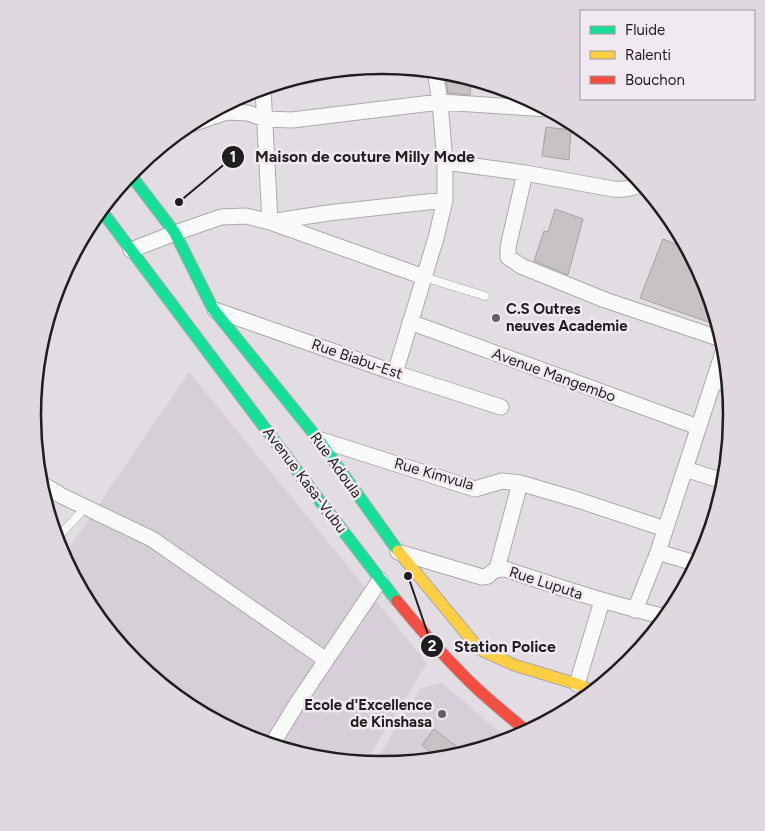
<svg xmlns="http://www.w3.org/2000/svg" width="765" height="831" font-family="Figtree,sans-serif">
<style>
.built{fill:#d7cfd7}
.building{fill:#c6c2c6;stroke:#a5a2a5}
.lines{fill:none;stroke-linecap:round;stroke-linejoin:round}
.lane-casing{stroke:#aca9ad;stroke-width:9}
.street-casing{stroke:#aca9ad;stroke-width:17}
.fast-casing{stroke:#aca9ad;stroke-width:13}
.slow-casing{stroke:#aca9ad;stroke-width:13}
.jam-casing{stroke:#aca9ad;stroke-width:13}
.lane{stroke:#fbfafb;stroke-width:8}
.street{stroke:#fbfafb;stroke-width:15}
.fast{stroke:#16e098;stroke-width:11}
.slow{stroke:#ffcf43;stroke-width:11}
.jam{stroke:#f24e42;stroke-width:11}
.poi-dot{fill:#636064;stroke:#f0e9f0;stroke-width:2}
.labels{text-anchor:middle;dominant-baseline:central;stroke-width:5;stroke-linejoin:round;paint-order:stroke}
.poi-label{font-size:15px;font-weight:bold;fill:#1f1d20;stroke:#f0e9f0;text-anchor:start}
.street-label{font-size:15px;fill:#1f1d20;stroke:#f0e9f0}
.rim{fill:none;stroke:#1f1d20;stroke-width:2.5}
.leader{fill:none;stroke:#1f1d20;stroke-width:2}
.callout-dot{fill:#1f1d20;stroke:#f0e9f0;stroke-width:2}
.mark-label{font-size:15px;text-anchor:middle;font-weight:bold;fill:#fff}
.callout-label{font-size:16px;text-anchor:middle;font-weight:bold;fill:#1f1d20;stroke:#f0e9f0;stroke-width:5;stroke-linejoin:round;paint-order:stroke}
</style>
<rect width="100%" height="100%" fill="#e2dde2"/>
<!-- built -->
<path class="built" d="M189,372l238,291 -63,101 -50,-5 -66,-20 -60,-33 -53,-43 -44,-53 -28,-53z
M442,683l68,58 -60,18 -68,6h-9l48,-77z"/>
<!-- building -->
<path class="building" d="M445,74l26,5 -1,16 -22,-2z
M546,127l25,3 -2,30 -27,-4z
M555,209l28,10 -15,56 -34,-14 10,-30 4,1z
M663,239l25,10 18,33 4,14 4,13 -3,14 -71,-25z
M434,729l32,25 -16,5 -10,1 -18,-15z"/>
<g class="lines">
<!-- lane casing -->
<g class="lane-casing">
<path id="lane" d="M424,277l61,19
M56,539l30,-32"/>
</g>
<!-- street casing -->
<g class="street-casing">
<path id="street" d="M263,88l7,134 154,55
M186,126l41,-14 21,1 17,6 27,1 148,-18 108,7
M445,162l80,11 88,16c11,1 20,0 29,-6
M525,173l-17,74v10l13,9 84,34 119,40
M131,250l44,-17 46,-16 25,-1 24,6 58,-9 117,-13
M215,310l180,63 106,34
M410,322l288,105
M395,373l41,-135 9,-38v-38l-5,-60 -5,-31
M714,380l15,5
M318,439l157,50 27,-8 18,2 58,17 87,29
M685,469l41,13
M39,482l23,14 90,43 174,121
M398,552l84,25 6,-1c5,-6 9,-7 17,-7 54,18 107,36 162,48
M658,552l40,12
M497,569l23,-86
M635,610l23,-58 67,-206
M577,684l25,-83
M271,746l27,-44 82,-122"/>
</g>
<!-- fast casing -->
<g class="fast-casing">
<path id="fast" d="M130,174l45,59 38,76 105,130 80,112
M101,210l209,278 87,113"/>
</g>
<!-- slow casing -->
<g class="slow-casing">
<path id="slow" d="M398,551l81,98 35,16 63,19 18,8"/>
</g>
<!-- jam casing -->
<g class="jam-casing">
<path id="jam" d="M397,601c22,27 45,53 70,78 19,19 40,36 61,53"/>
</g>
<!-- lane -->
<use href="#lane" class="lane"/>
<!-- street -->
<use href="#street" class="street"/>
<!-- fast -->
<use href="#fast" class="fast"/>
<!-- slow -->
<use href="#slow" class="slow"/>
<!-- jam -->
<use href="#jam" class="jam"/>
</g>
<!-- markers -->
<g class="poi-dot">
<circle cx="496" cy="318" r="5"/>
<circle cx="442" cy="714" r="5"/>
</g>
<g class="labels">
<!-- poi labels -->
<g class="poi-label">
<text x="506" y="309">C.S Outres<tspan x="506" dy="17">neuves Academie</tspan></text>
<text x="432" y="705" text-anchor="end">Ecole d'Excellence<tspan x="432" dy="17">de Kinshasa</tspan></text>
</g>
<!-- street labels -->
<g class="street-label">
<text transform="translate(357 359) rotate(19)">Rue Biabu-Est</text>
<text transform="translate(554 375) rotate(20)">Avenue Mangembo</text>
<text transform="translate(336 465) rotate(54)">Rue Adoula</text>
<text transform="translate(434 474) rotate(16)">Rue Kimvula</text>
<text transform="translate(305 480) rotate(53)">Avenue Kasa-Vubu</text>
<text transform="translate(546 583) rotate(18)">Rue Luputa</text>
</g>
</g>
<!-- crop -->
<path d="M0 0H765V831H0ZM41 415a341 341 0 1 1 682 0a341 341 0 1 1-682 0Z" fill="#dfd9df" fill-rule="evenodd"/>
<path class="rim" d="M41 415a341 341 0 1 1 682 0a341 341 0 1 1-682 0Z"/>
<!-- callouts -->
<path class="leader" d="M179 202L233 157M408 576L432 646"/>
<g class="callout-dot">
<circle cx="179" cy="202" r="5"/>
<circle cx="408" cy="576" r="5"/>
<circle cx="233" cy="157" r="12"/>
<circle cx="432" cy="646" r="12"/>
</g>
<g class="mark-label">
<text x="233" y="162">1</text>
<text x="432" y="651">2</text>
</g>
<g class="callout-label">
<text x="365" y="162">Maison de couture Milly Mode</text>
<text x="505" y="652">Station Police</text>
</g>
<!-- legend -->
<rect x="580" y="10" width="175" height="90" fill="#f0e9f0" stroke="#9c979d"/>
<rect x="590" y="26" width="25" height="8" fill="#16e098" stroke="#9c979d"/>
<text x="625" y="35" font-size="15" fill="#1f1d20">Fluide</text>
<rect x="590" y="51" width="25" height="8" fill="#ffcf43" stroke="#9c979d"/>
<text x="625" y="60" font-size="15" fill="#1f1d20">Ralenti</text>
<rect x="590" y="76" width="25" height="8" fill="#f24e42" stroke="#9c979d"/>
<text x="625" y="85" font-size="15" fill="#1f1d20">Bouchon</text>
</svg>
